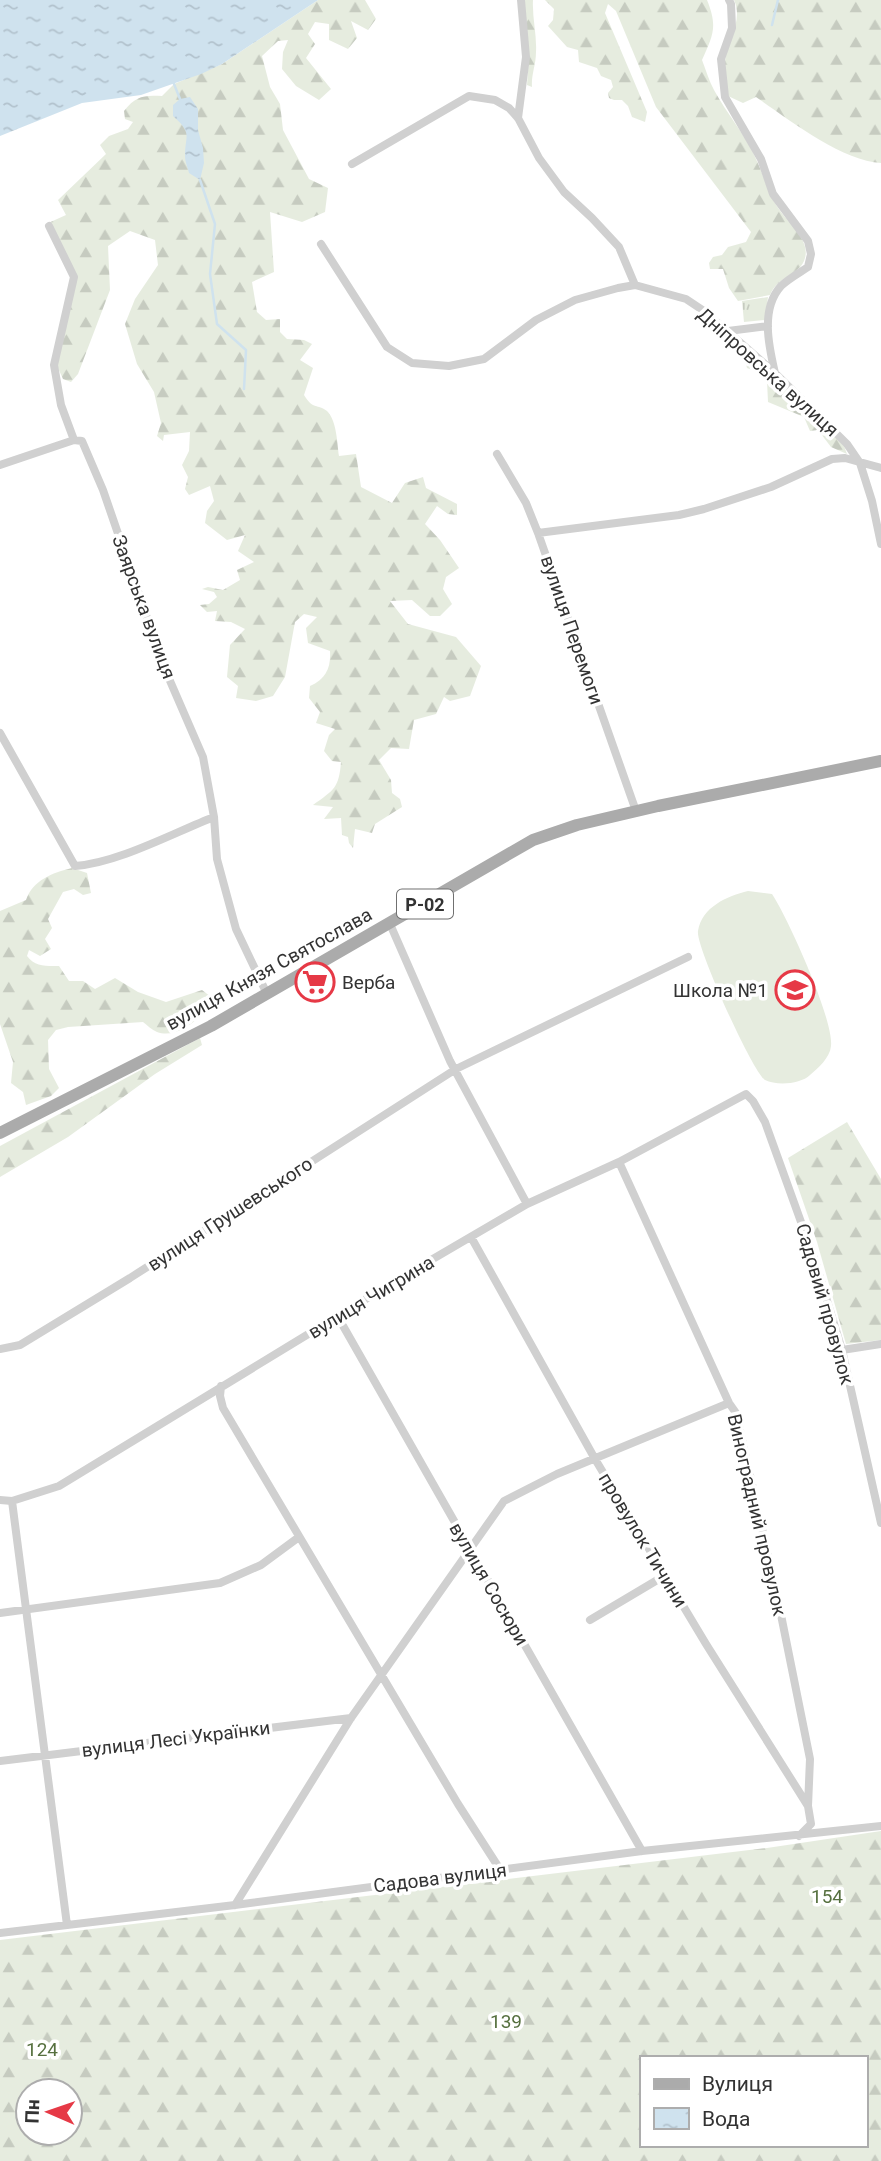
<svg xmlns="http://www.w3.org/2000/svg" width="881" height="2161" font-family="Roboto,sans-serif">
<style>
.forest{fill:url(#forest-firs);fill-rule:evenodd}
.park{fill:url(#park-tufts)}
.pitch{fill:#e6ecdf}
.water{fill:url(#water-ripples)}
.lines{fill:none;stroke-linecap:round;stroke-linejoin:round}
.stream{stroke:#cfe2ee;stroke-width:2.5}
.minor{stroke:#d0d0d0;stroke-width:8}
.primary{stroke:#ababab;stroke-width:12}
.labels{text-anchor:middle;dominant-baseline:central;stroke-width:7;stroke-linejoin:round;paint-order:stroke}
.shield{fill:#fff;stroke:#707070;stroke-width:2}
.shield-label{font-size:18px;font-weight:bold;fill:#333}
.street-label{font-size:19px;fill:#333;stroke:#fff}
.poi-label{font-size:19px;fill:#333;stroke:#fff;text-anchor:start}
.park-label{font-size:19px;fill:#56703f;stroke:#fff}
</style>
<defs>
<pattern id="forest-firs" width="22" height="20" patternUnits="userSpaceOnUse" patternTransform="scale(1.75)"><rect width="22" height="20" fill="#e6ecdf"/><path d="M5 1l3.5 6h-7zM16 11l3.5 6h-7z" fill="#c6cbc0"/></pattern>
<pattern id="park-tufts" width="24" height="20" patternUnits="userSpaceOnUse" patternTransform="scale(1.75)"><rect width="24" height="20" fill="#e6ecdf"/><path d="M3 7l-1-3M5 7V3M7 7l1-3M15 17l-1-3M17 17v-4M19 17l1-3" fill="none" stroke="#c6cbc0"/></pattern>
<pattern id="water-ripples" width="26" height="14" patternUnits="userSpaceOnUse" patternTransform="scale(1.75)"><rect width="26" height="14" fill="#cfe2ee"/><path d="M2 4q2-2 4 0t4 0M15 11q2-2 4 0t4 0" fill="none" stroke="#b2c2cd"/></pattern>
</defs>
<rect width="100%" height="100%" fill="#fff"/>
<!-- forest -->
<path class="forest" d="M318,0h47l11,19 -8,11 -17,-9 6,17 -9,11 -19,-9v-16l-14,-2 -7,12 7,10 -9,14 25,31 -12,11 -23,-14 -14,-17 1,-17 5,-12 -10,1 -16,15 8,31 10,17 3,26 26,49 19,9 -3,24 -23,10 -32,-10 4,60 -22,10 5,30 9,8 14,-1v13l7,7 17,1 8,4 -12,16 13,8 -9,27c10,16 13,8 23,16 10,10 10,32 12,45l17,-2 5,33 31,16 13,-20 18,-6 3,11 31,16v11l-9,-1 -11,-8 -12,18 15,16 19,28 -13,9 -3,12 9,15 -12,12h-10l-18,-16 -22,1 18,23 48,13 25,29 -11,30 -20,5 -6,-4 -8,17 -22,6 -5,29 -18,-1 -12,12 12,20 1,13 8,6 2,8 -27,17 -3,9 -17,-4 -2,19 -4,-5 -1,-6 -6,-2 -1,-17 -17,1 9,-12 -20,-2c21,-15 26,-17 28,-43l-9,-1 -8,-10 5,-16 6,-6 -19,-6 4,-11 -11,-14 1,-12c16,-7 21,-18 20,-35l-22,-8 -2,-15 11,-11 -13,-3 -9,8 -10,55 -12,19 -17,5 -20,-3 2,-12 -11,-9 3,-32 15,-16 -14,-7 -16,-1 2,-10 -10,1 -7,-7 9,-1 8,-7 -3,-5 -12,-3 6,-2 15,3 17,-10 -3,-10 17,-8 -16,-11 7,-16 -18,5 -22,-17 2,-12 7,-10 -4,-15 -21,9 -4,-6 3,-12 -6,-12 7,-14 1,-19 -26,3 -1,6 -6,-5 4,-13 -7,-31 -17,-28 -12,-40 10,-25 23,-34 -3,-25 -25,-9 -22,15 2,44 -32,84 -7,8 -8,-3 -6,-13 20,-89 -31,-53 20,-9 -8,-15 48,-46 -6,-9 9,-9 19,-7 5,-7 -8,-3 -1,-8c12,-15 19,-16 38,-15l12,-12 48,-20z
M524,0h9c-1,17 4,35 3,52 0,13 -5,23 -4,35l-5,-2 2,-28z
M545,0h162c11,27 6,35 -5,60 4,10 7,21 12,30 13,24 31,44 42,69 10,21 10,33 25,53 9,12 29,29 24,46 -5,18 -27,17 -35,37l-32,6 -9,-13 -6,-19h-13l-1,-6 4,-6 9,-2 6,-8 18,-5 5,-10 -95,-125 -40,-96 -8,-7 -3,9 42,99 -2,10 -13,-5 -4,-11 -6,-6h-8l-5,-2 -1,-5 5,-6 -2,-7 -10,-4 -4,-8 -18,-6 -1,-12 -11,-3 -19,-21 5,-6 1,-11z
M734,0h147v163c-39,-2 -93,-44 -125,-66l-13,6 -15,-7c-1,-11 -4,-24 -3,-35 1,-21 19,-39 9,-61z
M740,346l34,29 70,71 3,8 -16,-7 -13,-17 -8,1 -6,-14 -36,-15 -1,-21 -12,-10 -8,-3 -3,-11 -10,-5 1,-5z
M72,868l15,5 4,20 -8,2 -9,-6 -11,3 -15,27 4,9 -7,11 6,10 -11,7 -11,-6 -2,6c8,11 19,10 32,10l10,15h14l12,8 20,-11 23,14 28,10 36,-12 13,10c-12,15 -36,40 -58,32 -5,-2 -10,-7 -14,-10l-75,5 -12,3 -8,10 1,29 10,19 -8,8 -25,9 -3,-13 -12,-9 2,-21 -13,-38v-113l26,-11c7,-20 26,-27 46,-32z
M200,1038l2,7 -47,29 -87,63 -68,40v-31z
M847,1122l34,57v161l-35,4 -29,-102 -29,-84z
M881,1831v330h-881v-221l767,-92zM641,2058h224v87h-224zM28,2091h42v42h-42z"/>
<!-- park -->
<path class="park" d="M768,297l-3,23 -21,2 -2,-21z"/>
<!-- pitch -->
<path class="pitch" d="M748,891l24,3c16,24 62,126 59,152 -1,12 -13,22 -21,29 -9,9 -33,11 -45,5 -12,-7 -70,-135 -67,-149 4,-24 29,-35 50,-40z"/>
<!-- water -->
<path class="water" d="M0,0h318l-96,64 -21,10 -60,21 -59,8 -82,33z
M190,97l8,12v21l5,18 1,15 -4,17 -11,-7c-1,-5 -4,-11 -4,-17 0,-22 8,-22 -12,-40v-11l7,-6z"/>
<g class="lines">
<!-- stream -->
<path class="stream" d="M772,25l6,-25
M174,84l6,15
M200,180l15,44 -5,50 7,50 29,26 -2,39"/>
<!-- minor -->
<path class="minor" d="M729,0l2,4 1,24 -11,31 4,38 36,62 12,35 35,47 3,13 -3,13c-9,6 -20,12 -27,19 -21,23 -12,61 -6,87
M518,118l8,-61 -5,-57
M352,164l117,-68 26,4 14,8 9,10 21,40 25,34 28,26 27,29 16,38
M49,226l25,51 -20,88 7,40 13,35 8,1 21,49 61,177 39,90 11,60 3,42 19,70 31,65
M321,244l66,103 25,16 37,3 35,-7 52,-39 39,-20 43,-12 17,-3 51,14 18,12 71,62 72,71 13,19 12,38 9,43
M728,331l40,-5
M497,454l29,49 12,30 98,278
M0,465l74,-25
M538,533l141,-18 25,-6 67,-22 61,-28 13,-1 36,10
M0,733l75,133c43,-3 98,-33 139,-49
M390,924l60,137 77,143
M619,1162l110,241 7,10 42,187 32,159 -2,47
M471,1237l124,222 111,185 102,162 3,18 -12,12
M338,1317l304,534
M0,1349l20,-4 110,-67 326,-209 232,-112
M842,1350l39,-6
M221,1386l-1,10 3,12 235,396 43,67
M0,1500l12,1 47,-15 343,-209 125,-73 92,-42 127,-68 7,7 12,21 49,136 28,92 39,173
M12,1501l55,424
M0,1613l220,-30 41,-18 38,-28
M590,1620l74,-44
M0,1761l351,-43
M235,1905l116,-187 153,-217 53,-27 172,-71
M0,1933l235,-28 407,-54 239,-25"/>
<!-- primary -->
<path class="primary" d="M0,1133l211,-107 322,-186 44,-15 81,-19 223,-45"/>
</g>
<!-- icons -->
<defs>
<g id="supermarket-ring" transform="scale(2.0125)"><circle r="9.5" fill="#fff" stroke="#e63946" stroke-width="1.5"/><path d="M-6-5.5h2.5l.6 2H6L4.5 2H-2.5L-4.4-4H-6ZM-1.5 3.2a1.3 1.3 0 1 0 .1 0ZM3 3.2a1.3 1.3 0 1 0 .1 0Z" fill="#e63946"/></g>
<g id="school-ring" transform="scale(2.0125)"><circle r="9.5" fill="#fff" stroke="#e63946" stroke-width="1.5"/><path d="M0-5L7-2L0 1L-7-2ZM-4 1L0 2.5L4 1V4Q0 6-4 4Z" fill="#e63946"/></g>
</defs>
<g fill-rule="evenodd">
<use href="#supermarket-ring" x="315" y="982"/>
<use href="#school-ring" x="795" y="990"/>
</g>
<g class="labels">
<!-- shield labels -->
<rect class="shield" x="397" y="889.5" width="56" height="29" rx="5"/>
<g class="shield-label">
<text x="425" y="904">Р-02</text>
</g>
<!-- street labels -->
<g class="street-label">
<text transform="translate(768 372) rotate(42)">Дніпровська вулиця</text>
<text transform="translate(144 607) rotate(70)">Заярська вулиця</text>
<text transform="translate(572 630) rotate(71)">вулиця Перемоги</text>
<text transform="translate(269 969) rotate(-29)">вулиця Князя Святослава</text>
<text transform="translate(230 1214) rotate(-33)">вулиця Грушевського</text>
<text transform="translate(371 1297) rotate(-31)">вулиця Чигрина</text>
<text transform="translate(825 1304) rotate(74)">Садовий провулок</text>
<text transform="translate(757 1515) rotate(77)">Виноградний провулок</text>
<text transform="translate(643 1540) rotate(59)">провулок Тичини</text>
<text transform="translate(489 1584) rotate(60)">вулиця Сосюри</text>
<text transform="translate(176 1739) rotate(-7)">вулиця Лесі Українки</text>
<text transform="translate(440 1878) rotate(-7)">Садова вулиця</text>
</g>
<!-- poi labels -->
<g class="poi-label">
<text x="342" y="982">Верба</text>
<text x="768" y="990" text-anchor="end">Школа №1</text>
</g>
<!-- park labels -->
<g class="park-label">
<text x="827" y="1896">154</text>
<text x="506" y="2021">139</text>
<text x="42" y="2049">124</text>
</g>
</g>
<!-- legend -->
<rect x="640" y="2056" width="228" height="91" fill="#ffffff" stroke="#adadad" stroke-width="2"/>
<rect x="654" y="2079" width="35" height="10" fill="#ababab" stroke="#adadad" stroke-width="2"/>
<text x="702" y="2091" font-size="21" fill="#333333">Вулиця</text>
<rect x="654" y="2108" width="35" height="21" fill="url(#water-ripples)" stroke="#adadad" stroke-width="2"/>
<text x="702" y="2126" font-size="21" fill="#333333">Вода</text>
<!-- north arrow -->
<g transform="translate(49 2112) rotate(272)"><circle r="33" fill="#ffffff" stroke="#adadad" stroke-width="2"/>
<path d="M0-5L12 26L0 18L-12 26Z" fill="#e63946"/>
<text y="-10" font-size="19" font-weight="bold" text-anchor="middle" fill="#333333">Пн</text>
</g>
</svg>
